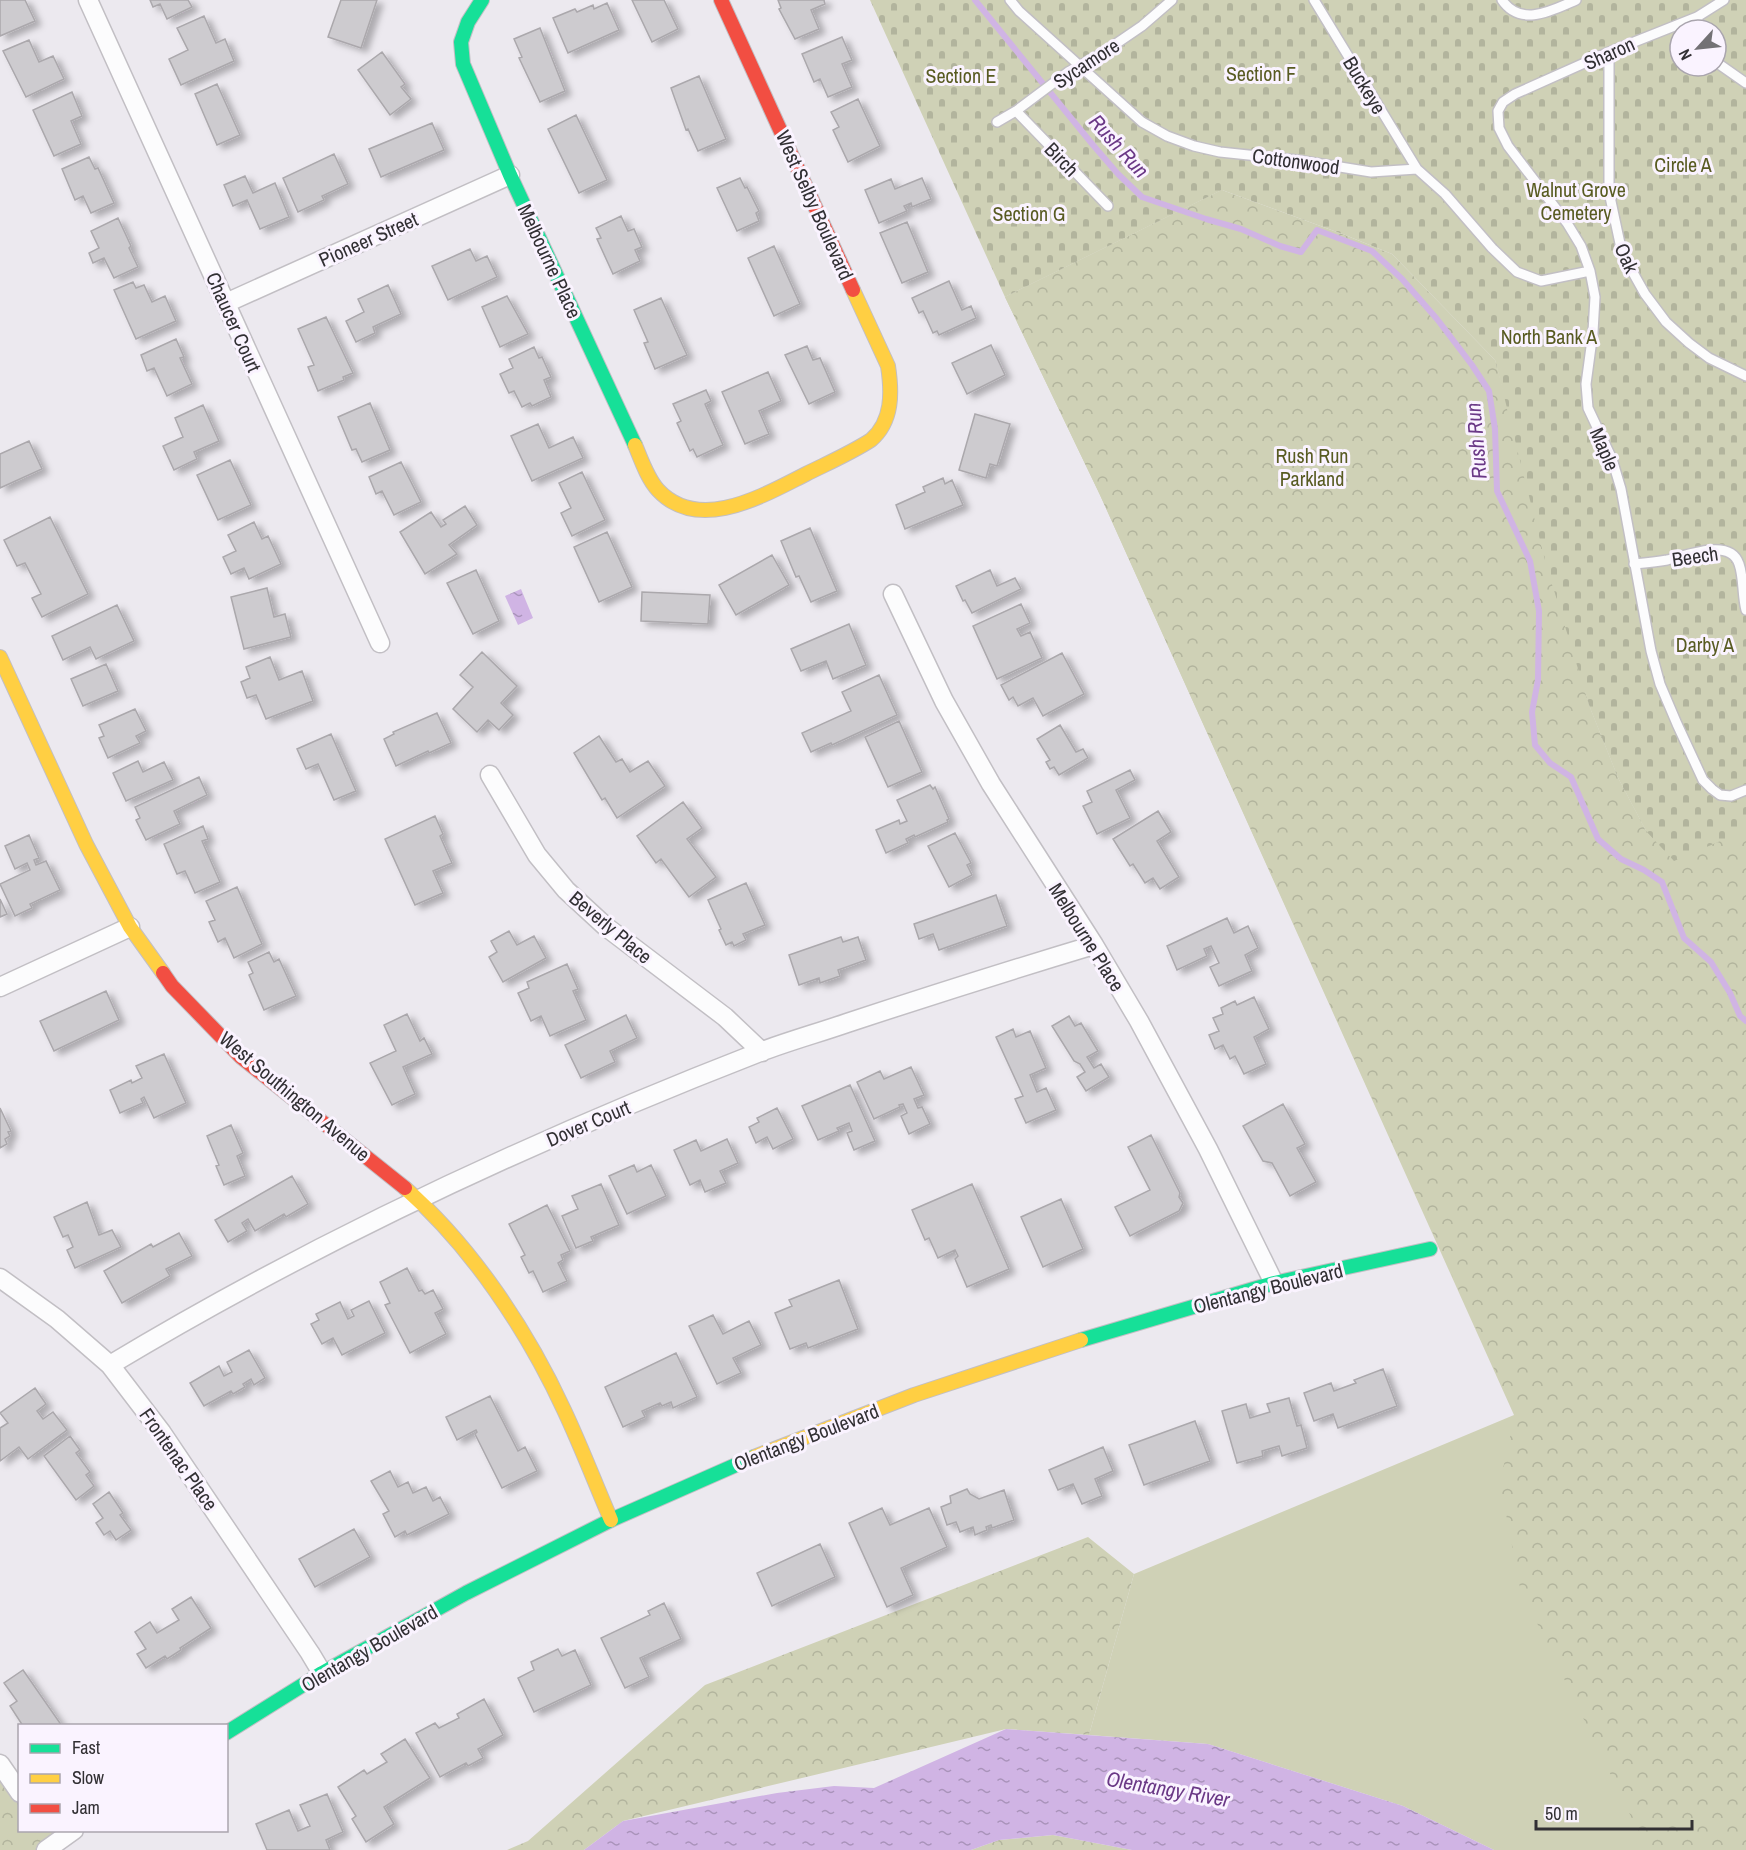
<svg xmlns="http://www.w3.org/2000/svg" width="1746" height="1850" font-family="'Archivo Narrow',sans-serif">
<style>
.green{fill:#cfd1b6}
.forest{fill:url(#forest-crowns)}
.cemetery{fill:url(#cemetery-stones);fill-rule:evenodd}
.water{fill:url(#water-ripples)}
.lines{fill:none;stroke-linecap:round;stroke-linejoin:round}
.stream{stroke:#d0b4e4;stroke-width:6}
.building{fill:#cdcbcf;stroke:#aba8ac;stroke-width:1.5;filter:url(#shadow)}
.lane-casing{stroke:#c2bfc4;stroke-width:12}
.street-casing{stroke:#c2bfc4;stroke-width:21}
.fast-casing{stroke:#c2bfc4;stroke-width:16}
.slow-casing{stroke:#c2bfc4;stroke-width:16}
.jam-casing{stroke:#c2bfc4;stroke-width:16}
.lane{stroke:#fcfcfd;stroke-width:9}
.street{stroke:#fcfcfd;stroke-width:18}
.fast{stroke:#16e098;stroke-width:14}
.slow{stroke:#ffcf43;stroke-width:14}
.jam{stroke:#f24e42;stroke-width:14}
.labels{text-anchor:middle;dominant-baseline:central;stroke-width:6;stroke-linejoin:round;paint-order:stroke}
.street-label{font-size:20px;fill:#323034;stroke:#faf3ff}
.park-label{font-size:20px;fill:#585b22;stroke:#faf3ff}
.water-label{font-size:21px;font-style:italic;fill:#6a3886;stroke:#faf3ff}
</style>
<defs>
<pattern id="forest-crowns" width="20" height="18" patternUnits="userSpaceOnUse" patternTransform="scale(1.5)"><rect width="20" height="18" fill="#cfd1b6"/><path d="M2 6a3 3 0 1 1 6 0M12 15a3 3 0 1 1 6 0" fill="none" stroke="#b2b49d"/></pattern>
<pattern id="cemetery-stones" width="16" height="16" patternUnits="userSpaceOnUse" patternTransform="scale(1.5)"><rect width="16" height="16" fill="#cfd1b6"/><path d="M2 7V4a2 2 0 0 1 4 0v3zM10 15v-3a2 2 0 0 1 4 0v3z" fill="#b2b49d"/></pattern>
<pattern id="water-ripples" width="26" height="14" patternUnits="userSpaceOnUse" patternTransform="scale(1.5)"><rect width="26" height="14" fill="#d0b4e4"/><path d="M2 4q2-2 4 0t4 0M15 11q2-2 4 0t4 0" fill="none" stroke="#a993ba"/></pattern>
<filter id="shadow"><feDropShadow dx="6" dy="4" stdDeviation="3" flood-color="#0004"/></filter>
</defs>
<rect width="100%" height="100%" fill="#ece9ef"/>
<!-- green -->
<path class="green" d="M1222,190l273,170 95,348 28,70 28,53 28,30 72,989h-252l-91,-44 -195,-62 -119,-9 45,-161 380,-159 -414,-920 -95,-198z"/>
<!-- forest -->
<path class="forest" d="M1222,190l123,45 47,19 103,106 51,204 44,144 28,70 28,53 100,-1v1020h-93l-17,-23 -116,-239 -20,-106 15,-67 -415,-920 -95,-198z
M1088,1537l46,37 -45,161 -83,-6 -383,92 -39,29h-77l21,-9 177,-156z
M0,1758l19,27 1,45 32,1 7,9 -13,10h-46z
M1053,1835l79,15h-161l28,-10z"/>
<!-- cemetery -->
<path class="cemetery" d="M870,0h876v830l-72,31 -28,-30 -28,-53 -28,-70 -44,-144 -51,-204 -103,-106 -47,-19 -123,-45 -217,107zM1680,30h36v36h-36z"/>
<!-- water -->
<path class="water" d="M521,589l12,29 -15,7 -13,-29z
M1006,1729l202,15 195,62 91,44h-362l-79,-15 -54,5 -28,10h-387l39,-29 154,-28 57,-7 40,2z"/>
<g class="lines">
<!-- stream -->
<path class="stream" d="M975,0l118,145 25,29 24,23 64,22 35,10 39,17 21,6 16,-22 55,21 30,28 35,40 35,46 17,26 6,38 2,62 33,70 9,50 -1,69 -6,32 3,33 15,18 21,14 27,62 23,20 23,11 18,12 22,56 27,24 19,31 10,23 6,5"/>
</g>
<!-- building -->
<path class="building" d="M0,0h25l10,21 -35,15z
M150,0h38l4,7 -25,12 -7,-15 -7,3z
M341,0h36l-16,48 -33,-11z
M632,0h32l14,29 -26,13z
M778,0h46l1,4 -14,6 8,19 -24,10 -16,-30 2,-1z
M607,3l12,27 -51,23 -15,-35 22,-9 2,3 16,-7 1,4z
M204,16l12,27 9,-4 9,22 -53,24 -12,-26 19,-9 -11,-22z
M540,28l25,63 -25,11 -21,-44 3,-1 -8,-18z
M842,37l10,23 -10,4 10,23 -24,10 -8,-18 -6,3 -12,-28z
M29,40l10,22 14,-6 11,23 -38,18 -23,-46z
M382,52l23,32 -4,3 10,12 -21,16 -32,-45z
M699,76l27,63 -28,12 -10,-22 -2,1 -15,-42z
M217,84l23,51 -23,10 -22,-51z
M72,92l10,24 -11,5 10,23 -27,12 -21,-46z
M858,99l22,47 -32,16 -15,-32 6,-3 -8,-15z
M576,115l31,65 -28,13 -31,-64z
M432,123l12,27 -63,27 -12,-28z
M334,154l14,30 -26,12 2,4 -26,12 -15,-34z
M89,157l6,12 3,-1 16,35 -23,10 -8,-17 -8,4 -13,-31z
M245,176l8,17 22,-10 14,34 -29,12 -13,-29 -14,6 -9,-21z
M740,178l5,10 2,-1 12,24 -3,2 3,8 -22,10 -20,-43z
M922,178l9,21 -19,8 -1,-4 -7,3 3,5 -28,12 -14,-33 26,-11 4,10z
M621,216l7,15 6,-2 8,18 -7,3 5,11 -27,13 -16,-35 4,-1 -5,-10z
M118,218l13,28 -2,2 9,19 -24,11 -10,-20 -11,5 -4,-10 10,-5 -8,-17z
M907,222l21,50 -26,11 -22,-50z
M774,246l26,58 -26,12 -26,-58z
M470,249l6,12 11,-5 10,21 -49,23 -16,-34z
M949,281l13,29 9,-4 5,12 -37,17 -2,-4 -4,2 -10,-22 -4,2 -7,-15z
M133,282l3,6 8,-3 8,17 13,-6 11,25 -40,18 -22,-49z
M388,285l13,29 -28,13 2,6 -19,9 -10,-21 18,-9 -6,-13z
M507,296l21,38 -28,13 -18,-40z
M661,298l26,57 -32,14 -11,-26 4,-1 -14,-32z
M326,317l27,56 -10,4 1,3 -26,11 -10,-24 6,-2 -16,-36z
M176,339l8,18 -4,1 12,26 -25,12 -13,-28 -7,3 -6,-16z
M991,345l14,30 -38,19 -15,-31z
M807,346l6,14 7,-2 15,34 -26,12 -24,-49z
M534,347l5,11 3,-1 9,20 -7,3 7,17 -19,9 -2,-3 -8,4 -8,-16 -5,2 -9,-19 13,-6 -4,-9z
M768,372l13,29 -22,10 10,23 -24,10 -23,-52z
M706,390l5,11 -6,3 18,41 -26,12 -4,-8 -3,2 -13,-28 4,-2 -8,-17z
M370,403l20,47 -28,12 -6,-13 -4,1 -14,-33z
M203,405l16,36 -25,11 3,7 -23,11 -11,-24 20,-9 -8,-19z
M975,414l35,10 -13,42 -7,-2 -4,14 -27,-8z
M538,424l11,24 24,-11 10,21 -51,23 -21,-45z
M29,441l13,28 -42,19v-34z
M230,460l21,45 -33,15 -21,-45z
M401,462l20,40 -27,13 -12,-24 -6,3 -7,-17z
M582,472l23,48 -33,16 -11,-23 10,-5 -12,-25z
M943,478l2,6 7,-4 11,25 -58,24 -9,-24 29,-13 -2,-5z
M465,506l12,19 -28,20 8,9 -32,20 -25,-42 31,-20 10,15 5,-3 -3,-4z
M50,517l38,77 -46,23 -10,-19 9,-4 -16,-31 -8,3 -13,-26z
M254,522l8,17 6,-3 13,28 -32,15 -5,-11 -13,6 -8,-17 13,-6 -8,-16z
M810,528l27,63 -26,11 -12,-26 -3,1 -15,-36z
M607,532l25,55 -33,15 -25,-55z
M772,555l17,30 -53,30 -17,-30z
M476,570l23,51 -26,13 -26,-51z
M990,570l7,16 18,-8 6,11 -49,24 -7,-13 -2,1 -7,-15z
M267,588l7,29 11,-3 6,23 -47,12 -13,-52z
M642,592l68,3 -2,29 -67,-3z
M1021,604l9,19 -13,6 4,7 9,-4 12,26 -45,21 -24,-53z
M117,605l17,36 -38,18 -6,-12 -27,13 -11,-24z
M849,624l17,41 -33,14 -7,-18 -25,10 -10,-22z
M482,652l35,34 -16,17 12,12 -14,15 -11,-10 -11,12 -24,-23 20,-22 -13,-12z
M1062,653l22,41 -41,22 -10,-18 -15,8 -5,-9 -4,3 -8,-15z
M270,657l9,23 23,-9 11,30 -47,18 -10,-24 -9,3 -6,-16 9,-4 -4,-11z
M106,664l12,27 -35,15 -12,-27z
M879,675l18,40 -65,30 -1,-2 -20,9 -9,-19 49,-22 -9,-19z
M135,709l11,22 -10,5 4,7 -32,15 -9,-20 5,-2 -5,-11z
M437,713l14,30 -22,10 -1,-2 -32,15 -12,-27 10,-5 -1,-2z
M899,721l23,51 -34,15 -23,-50z
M1060,725l16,27 7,-3 5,9 -29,17 -5,-8 -4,2 -4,-7 4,-2 -13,-21z
M331,734l25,57 -22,9 -16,-36 -12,5 -9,-20z
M599,736l17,26 6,-3 8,13 18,-11 17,25 -48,32 -12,-20 -3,2 -28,-47z
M138,761l5,11 21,-10 9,18 -47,21 -13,-28z
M1130,770l5,10 -19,10 14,28 -33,16 -14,-28 9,-4 -5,-11z
M199,777l8,18 -33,16 6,13 -34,16 -10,-20 4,-2 -5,-11z
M930,785l3,4 2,-2 14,32 -2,1 1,2 -33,15 -1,-2 -8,4 2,4 -22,10 -10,-23 23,-10 1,4 7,-3 -10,-21z
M683,802l19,26 -15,11 29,38 -27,20 -28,-38 -5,4 -19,-27z
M1158,811l13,21 -14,9 22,36 -19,12 -7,-11 -8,5 -12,-19 -3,2 -17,-27z
M435,816l8,18 -3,2 12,27 -19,8 10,22 -28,12 -30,-66z
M203,826l5,13 -6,2 18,41 -25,11 -10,-22 -8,3 -13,-30z
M955,833l16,30 -4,2 5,10 -23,12 -21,-41z
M29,835l10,23 -5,2 2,5 10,-4 14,29 -30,14 2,4 -17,8 -15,-32 30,-14 -3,-7 -12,6 -10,-23z
M746,883l19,42 -22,9 3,6 -12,6 -2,-4 -6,3 -7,-15 2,-1 -13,-29z
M237,887l25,57 -28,14 -9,-20 -7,4 -9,-20 6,-2 -9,-19z
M996,895l11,31 -68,24 -6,-16 -14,5 -5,-15z
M0,899l7,15 -7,3z
M1227,918l7,15 14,-7 10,22 -13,7 7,16 -33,15 -9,-19 9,-4 -8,-17 -7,3 3,7 -30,14 -10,-24z
M509,931l8,14 17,-9 12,22 -43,24 -14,-25 8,-5 -6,-11z
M841,937l2,5 15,-5 8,23 -28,10 2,6 -20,7 -1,-5 -20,7 -10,-30z
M269,952l5,10 5,-3 17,37 -32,14 -15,-35 4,-2 -5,-11z
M567,964l11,25 -5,2 13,29 -36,16 -9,-20 -10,5 -13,-28 11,-5 -2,-6z
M106,991l13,29 -65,31 -14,-30z
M1254,997l15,32 -15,8 12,27 -22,10 -9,-18 -5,3 -7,-14 -8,4 -6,-14 10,-4 -6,-13 10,-4 -2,-6 14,-7 2,4z
M407,1014l13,27 4,-3 8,16 -29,13 12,27 -23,11 -22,-42 26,-12 -12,-26z
M626,1015l11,23 -27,13 5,11 -34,16 -16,-33z
M1069,1016l6,10 6,-3 17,28 -11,6 7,11 7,-4 8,13 -23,14 -9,-14 8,-5 -5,-8 -6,-3 -22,-35z
M1013,1029l3,8 14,-6 16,37 -16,7 7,17 9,-4 10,22 -30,13 -11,-24 8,-3 -27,-59z
M164,1054l22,49 -32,15 -10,-21 -3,2 2,4 -23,10 -10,-23 21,-10 1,3 10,-5 -6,-12z
M911,1067l13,28 -10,4 4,9 4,-1 8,17 -21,10 -8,-18 6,-3 -4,-9 -4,1 1,2 -26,12 -17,-37 23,-11 4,8z
M850,1085l25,56 -21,9 -7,-17 5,-2 -3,-8 -12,5 2,3 -21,9 -16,-34z
M1283,1104l22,40 -8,4 19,34 -26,14 -18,-33 -9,-2 -20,-35z
M0,1108l11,23 -3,1 2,4 -5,3 2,5 -7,4z
M777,1108l16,31 -20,10 -6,-12 -11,6 -7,-16 10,-5 -2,-4z
M231,1125l12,28 -6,3 8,20 -21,9 -8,-19 3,-1 -12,-29z
M1151,1135l29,58 -1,4 4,6 -4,8 -49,25 -15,-29 35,-17 -22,-43z
M727,1139l11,24 -18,8 6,12 -21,9 -5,-12 -10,5 -16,-35 22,-10 5,11z
M634,1165l3,7 14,-7 15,31 -39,18 -18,-38z
M292,1176l16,28 -22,13 -2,-3 -29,17 -7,-12 -6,4 5,8 -19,11 -13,-22z
M601,1184l18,41 -28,12 2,4 -17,7 -14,-32 16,-7 -6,-13z
M972,1184l37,85 -42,18 -12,-28 3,-3 -3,-6 -17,8 -9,-20 -4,2 -13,-30z
M1061,1199l22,50 -40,18 -22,-50z
M87,1202l12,33 13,-5 9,17 -46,21 -8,-18 6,-3 -5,-12 -5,2 -9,-20z
M547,1205l23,46 -9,4 2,5 -5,3 9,18 -24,11 -10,-21 -4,2 -8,-16 4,-2 -16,-31z
M179,1233l13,23 -26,13 4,7 -48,27 -18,-32 47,-27 2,3z
M407,1268l12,23 3,-1 3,4 8,-4 10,19 -8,4 11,21 -36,19 -25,-48 5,-2 -10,-21z
M839,1280l19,49 -50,19 -2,-5 -16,6 -15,-36 17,-7 -3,-6z
M369,1301l16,32 -43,22 -9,-17 -11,6 -11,-20 8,-4 -3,-6 24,-12 8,17 6,-3 -3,-6z
M713,1315l10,19 26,-13 12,24 -28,13 8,15 -24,11 -28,-58z
M249,1350l16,28 -11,7 -3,-6 -8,5 2,3 -12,7 -2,-3 -27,15 -14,-23 29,-17 5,10 8,-4 -5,-10z
M676,1353l21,44 -24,11 -2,-6 -9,4 -2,-3 -18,8 3,6 -22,10 -18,-40z
M1383,1369l14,37 -59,22 -5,-14 -19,7 -10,-28 27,-10 3,8 22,-8 -2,-3z
M35,1388l11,16 -9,7 6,8 10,-7 14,18 -39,29 -9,-12 -19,14v-33l8,-5 -8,-10z
M490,1396l28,55 7,-4 12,24 -35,17 -27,-54 2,-2 -1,-2 -19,10 -11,-23z
M1289,1398l8,28 4,-1 6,23 -25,8 -3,-10 -17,5 1,5 -26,7 -15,-52 24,-7 4,14 20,-6 -3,-8z
M1195,1421l15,40 -66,24 -15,-40z
M70,1436l10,14 -4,3 14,19 -4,3 8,11 -18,14 -32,-44z
M1103,1447l10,24 -18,8 7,17 -20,8 -9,-20 -15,6 -9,-20z
M390,1471l8,16 10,-5 5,11 13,-6 7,14 7,-4 9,17 -42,21 -2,-4 -10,6 -12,-23 6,-3 -18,-30z
M967,1489l3,5 9,5 25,-9 10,30 -22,8 -1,-3 -5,2 1,3 -12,5 -2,-8 -13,5 -4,-10 -9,3 -6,-18 10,-4 -1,-7z
M109,1492l14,21 -3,2 11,15 -15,10 -6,-9 -6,4 -8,-12 7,-5 -10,-14z
M882,1508l8,17 39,-17 18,39 -46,21 12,27 -26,12 -38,-84z
M354,1529l16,28 -55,30 -16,-28z
M820,1544l15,33 -63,29 -15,-33z
M191,1597l20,31 -31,20 1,2 -14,9 -2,-3 -19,12 -9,-14 9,-5 -11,-17 15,-10 7,11 22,-13 -7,-11z
M664,1603l17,36 -41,19 9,19 -24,11 -24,-50 49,-23 -2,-4z
M558,1649l4,7 13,-6 16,35 -57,27 -16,-34 16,-8 -3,-8z
M23,1670l39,56h-39l-13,-20 7,-5 -13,-18z
M484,1699l19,36 -25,14 5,9 -15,8 -2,-3 -26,14 -24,-44 19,-10 4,5 20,-10 -2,-4z
M405,1739l25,39 -46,29 10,17 -28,18 -14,-23 4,-3 -18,-29 26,-17 3,4 20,-12 -6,-8z
M327,1794l16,38 -17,8 4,10h-63l-11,-26 33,-14 9,21 12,-5 -10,-21z"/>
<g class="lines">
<!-- lane casing -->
<g class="lane-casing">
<path id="lane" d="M1010,0l9,11 123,111 25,14 27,10 26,6 77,8 74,12 46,-3 28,25 47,54 25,24 24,9 49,-10
M1314,0l103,169
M1502,0c19,28 51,10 74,0
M1724,0l-27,17 -88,35 -94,42 -12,8 -5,9 1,17 9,18 59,77 14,23 9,25 5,26 -2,35 -7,52 2,24 24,51 9,30 30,162 9,33 17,40 26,56 9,9 8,6 11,1 15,-6
M1697,17l4,13
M1609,52v140l13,61 23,41 21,28 23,21 20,15 37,18
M1716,62l30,21
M1016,111l92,95
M997,122l19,-11 52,-39 33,-18 41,-28 30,-26
M1634,564c11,-1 22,-2 33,-4 19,-4 63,-23 72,4 5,14 3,31 7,46"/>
</g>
<!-- street casing -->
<g class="street-casing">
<path id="street" d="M88,0l292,643
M226,303l284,-128
M893,594l51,107 47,83 103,161 45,76 69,128 66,134
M490,775l47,80 29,35 39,36 120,91 37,35
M0,987l130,-60
M0,1278l57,41 53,46 52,68 148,220 12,20
M110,1365c206,-124 426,-226 650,-313 29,-11 58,-19 87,-29 82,-27 164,-53 247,-78
M0,1764l20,29
M46,1850l28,-20"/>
</g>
<!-- fast casing -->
<g class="fast-casing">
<path id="fast" d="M482,0l-14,22 -7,20 2,22 47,111 125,270
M1081,1340l193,-57 156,-34
M226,1733l96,-60 144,-80 145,-73 143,-63"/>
</g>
<!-- slow casing -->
<g class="slow-casing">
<path id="slow" d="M635,445c6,14 12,33 23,45 41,44 106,5 148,-16 22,-11 45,-21 65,-34 22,-19 21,-48 17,-74l-35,-76
M0,657l86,187 44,83 33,46
M405,1188c67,59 122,142 159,222 17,36 31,73 47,110
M754,1457l160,-62 167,-55"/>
</g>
<!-- jam casing -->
<g class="jam-casing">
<path id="jam" d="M721,0l132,290
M163,973l9,13 69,71 164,131"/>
</g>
<!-- lane -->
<use href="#lane" class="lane"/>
<!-- street -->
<use href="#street" class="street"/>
<!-- fast -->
<use href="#fast" class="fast"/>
<!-- slow -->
<use href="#slow" class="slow"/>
<!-- jam -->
<use href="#jam" class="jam"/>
</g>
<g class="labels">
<!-- street labels -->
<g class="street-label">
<text transform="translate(1609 53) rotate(-24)">Sharon</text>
<text transform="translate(1086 63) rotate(-33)">Sycamore</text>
<text transform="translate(1365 85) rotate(59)">Buckeye</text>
<text transform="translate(1062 159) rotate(46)">Birch</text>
<text transform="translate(1296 161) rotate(8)">Cottonwood</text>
<text transform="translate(815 205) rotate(66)">West Selby Boulevard</text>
<text transform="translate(368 239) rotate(-24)">Pioneer Street</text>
<text transform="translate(1627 258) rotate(66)">Oak</text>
<text transform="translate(550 261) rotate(65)">Melbourne Place</text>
<text transform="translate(234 322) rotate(66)">Chaucer Court</text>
<text transform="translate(1605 449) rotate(67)">Maple</text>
<text transform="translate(1695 556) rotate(-8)">Beech</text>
<text transform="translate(611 927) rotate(40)">Beverly Place</text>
<text transform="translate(1087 937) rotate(58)">Melbourne Place</text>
<text transform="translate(295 1096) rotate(40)">West Southington Avenue</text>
<text transform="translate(588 1123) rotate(-23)">Dover Court</text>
<text transform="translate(1268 1288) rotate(-14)">Olentangy Boulevard</text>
<text transform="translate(806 1437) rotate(-21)">Olentangy Boulevard</text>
<text transform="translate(179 1459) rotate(55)">Frontenac Place</text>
<text transform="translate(369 1648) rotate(-30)">Olentangy Boulevard</text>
</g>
<!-- park labels -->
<g class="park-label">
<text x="1261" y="73">Section F</text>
<text x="961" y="75">Section E</text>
<text x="1683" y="164">Circle A</text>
<text x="1576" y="189">Walnut Grove<tspan x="1576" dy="23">Cemetery</tspan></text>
<text x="1029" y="213">Section G</text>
<text x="1549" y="336">North Bank A</text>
<text x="1312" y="455">Rush Run<tspan x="1312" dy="23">Parkland</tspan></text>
<text x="1705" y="644">Darby A</text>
</g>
<!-- water labels -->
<g class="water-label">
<text transform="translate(1119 146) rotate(48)">Rush Run</text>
<text transform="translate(1476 441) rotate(-95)">Rush Run</text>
<text transform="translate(1168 1789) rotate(10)">Olentangy River</text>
</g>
</g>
<!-- legend -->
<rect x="18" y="1724" width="210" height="108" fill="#faf3ff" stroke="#aaa5ae" stroke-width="1.5"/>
<rect x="30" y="1744" width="30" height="9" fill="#16e098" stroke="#aaa5ae" stroke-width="1.5"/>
<text x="72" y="1754" font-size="18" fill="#323034">Fast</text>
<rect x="30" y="1774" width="30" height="9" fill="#ffcf43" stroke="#aaa5ae" stroke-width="1.5"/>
<text x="72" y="1784" font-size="18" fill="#323034">Slow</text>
<rect x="30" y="1804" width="30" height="9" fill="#f24e42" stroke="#aaa5ae" stroke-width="1.5"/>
<text x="72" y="1814" font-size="18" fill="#323034">Jam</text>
<!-- north arrow -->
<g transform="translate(1698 48) rotate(243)"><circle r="28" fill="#faf3ff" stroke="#aaa5ae" stroke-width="1.5"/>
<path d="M0-4.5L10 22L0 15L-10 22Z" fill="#737175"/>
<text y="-9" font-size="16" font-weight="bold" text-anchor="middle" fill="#323034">N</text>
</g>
<!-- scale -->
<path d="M1536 1820v9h156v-9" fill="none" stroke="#323034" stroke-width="3"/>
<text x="1545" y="1820" font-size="18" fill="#323034" stroke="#faf3ff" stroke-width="4.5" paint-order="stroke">50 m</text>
</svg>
